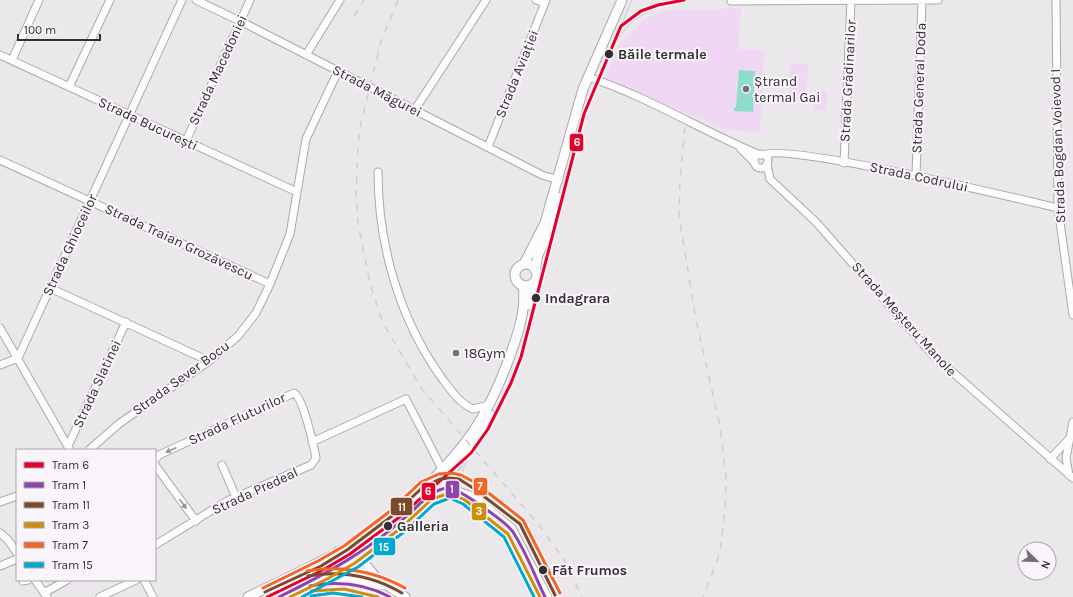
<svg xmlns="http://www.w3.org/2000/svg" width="1073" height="597" font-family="Karla,sans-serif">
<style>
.green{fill:#f0d8f4}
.water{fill:#8eddcc}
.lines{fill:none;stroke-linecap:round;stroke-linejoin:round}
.minor-casing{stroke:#aba9ab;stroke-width:9}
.major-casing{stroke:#aba9ab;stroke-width:11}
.minor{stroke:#fcfcfc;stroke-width:7}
.major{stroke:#fcfcfc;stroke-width:9}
.tram{stroke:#cfcecf;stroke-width:1}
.rail{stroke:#cfcecf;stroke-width:1.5;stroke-dasharray:7 7;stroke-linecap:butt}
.tram-1-casing{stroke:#f9f4fa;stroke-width:6}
.tram-2-casing{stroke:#f9f4fa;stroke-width:6}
.tram-3-casing{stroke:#f9f4fa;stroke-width:6}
.tram-4-casing{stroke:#f9f4fa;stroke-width:6}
.tram-5-casing{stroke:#f9f4fa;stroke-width:6}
.tram-6-casing{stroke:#f9f4fa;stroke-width:6}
.tram-1{stroke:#e4002b;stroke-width:3}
.tram-2{stroke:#8e44ad;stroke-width:3}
.tram-3{stroke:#7a4b2a;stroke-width:3}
.tram-4{stroke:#cf8e0a;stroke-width:3}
.tram-5{stroke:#f26522;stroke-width:3}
.tram-6{stroke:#00a9ce;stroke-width:3}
.oneway{fill:#969696}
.stop-dot{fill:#312f31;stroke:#f9f4fa;stroke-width:1.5}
.poi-dot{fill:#727072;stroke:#f9f4fa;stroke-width:1.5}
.labels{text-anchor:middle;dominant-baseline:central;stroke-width:4;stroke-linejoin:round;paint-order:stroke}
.stop-label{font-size:14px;font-weight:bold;fill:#312f31;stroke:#f9f4fa;text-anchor:start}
.street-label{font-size:14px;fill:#312f31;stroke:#f9f4fa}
.poi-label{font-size:14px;fill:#312f31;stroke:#f9f4fa;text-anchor:start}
.line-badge{stroke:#f9f4fa;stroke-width:1.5}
.badge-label{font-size:11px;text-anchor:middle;font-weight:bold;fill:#fff}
</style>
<rect width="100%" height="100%" fill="#ebe8eb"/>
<!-- green -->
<path class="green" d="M741,8l-3,41 26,1 -4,83 -36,-4 -39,-16 -78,-35 -1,-3 13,-30 24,-25 19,-9z
M790,63l18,1 -2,37 -17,-1z
M815,90l12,1 -1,20 -13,-1z"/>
<!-- water -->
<path class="water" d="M739,70l16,1 -2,41 -19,-1v-3l2,-1z"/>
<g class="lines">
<!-- minor casing -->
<g class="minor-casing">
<path id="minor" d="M196,0l50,24 296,151 17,5
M536,0l9,3
M1056,0l2,208 15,107
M731,1l207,-1
M0,55l297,137
M306,55l34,-55
M12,60l27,-60
M588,77c61,20 114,54 172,78
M69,87l41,-87
M414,111l72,-111
M186,141l64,-141
M488,147l58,-147
M740,148l15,15
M754 161a7 7 0 1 1 14 0a7 7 0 1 1-14 0Z
M763,155c19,-13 257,44 295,53
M0,160l270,124
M844,163l7,-163
M767,164l3,15 46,43 116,132 141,124
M378,172c0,72 21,146 63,205 9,12 18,26 32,32l16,-4
M916,175l6,-175
M50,288l159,73
M0,328l70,122
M0,365l18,-7 164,-358
M312,442l94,-43 36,70
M68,446l58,-124
M89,450l31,-27 89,-62 29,-25 18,-23 14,-29 20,-50 16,-95 32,-68
M1050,459l19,-20
M155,460l4,-5 135,-62c9,4 20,54 22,65l-5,7 -84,36 -72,44
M155,465l41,56
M222,465l14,32
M1069,475l-3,-17 7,-36
M441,485l34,12 37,31 36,69
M0,502l17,-6
M0,533l8,7 9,13
M0,566l17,-7
M35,580l12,17
M144,580l9,17
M23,581l5,-1
M44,593l23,-13
M100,597l36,-17"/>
</g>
<!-- major casing -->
<g class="major-casing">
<path id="major" d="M524,264l21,-41 38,-134 39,-89
M515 275a11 11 0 1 1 22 0a11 11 0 1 1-22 0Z
M535,270l3,-15 12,-27 8,-31
M529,305l4,-22
M337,552l23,6 17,21 28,18
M331,575l53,10
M248,597c36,-18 74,-34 108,-55 43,-27 88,-69 117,-110 14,-21 25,-44 34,-68 9,-25 20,-52 16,-79
M287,597l58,-29 59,-43 33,-34 40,-55 13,-21"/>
</g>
<!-- minor -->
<use href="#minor" class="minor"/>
<!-- major -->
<use href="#major" class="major"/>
<!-- tram -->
<path class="tram" d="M621,26l11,-26
M614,48c13,-28 23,-30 50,-44
M471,453c-10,17 -12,23 0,39
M373,538c-18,21 -10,38 12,50
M526,545l9,12 19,40"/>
<!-- rail -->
<path class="rail" d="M398,0l-17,41 -20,82 -3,21 -2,53 2,26 12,61 13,39 39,66 117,136 24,33 19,39
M354,16l10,-16
M685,127l-5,53 -1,36 17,104 24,106 6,51 -1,31 -5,45 -17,44"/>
<!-- tram-1 casing -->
<g class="tram-1-casing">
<path id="tram-1" d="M267,597l56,-27 27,-16 51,-38 70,-63 17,-24 23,-46 10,-26 63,-243 37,-88 20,-15 17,-6 26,-5"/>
</g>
<!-- tram-2 casing -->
<g class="tram-2-casing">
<path id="tram-2" d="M310,586c27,-5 55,-2 80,11
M279,597c47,-23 91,-47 130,-83 11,-10 23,-25 39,-26 11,0 59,35 65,44 13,20 22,44 32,65"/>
</g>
<!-- tram-3 casing -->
<g class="tram-3-casing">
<path id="tram-3" d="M308,576c34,-6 65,0 94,17
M265,592l56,-26 26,-16 45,-34 31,-29 17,-8 10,-1 9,1 14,9 47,36 35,71"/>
</g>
<!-- tram-4 casing -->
<g class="tram-4-casing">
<path id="tram-4" d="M311,591l33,-2 34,8
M290,597l37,-18 28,-16 46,-35 31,-29 18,-6 15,7 43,34 32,63"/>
</g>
<!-- tram-5 casing -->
<g class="tram-5-casing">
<path id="tram-5" d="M307,571c35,-6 67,0 98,17
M263,588l55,-27 26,-15 45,-34 32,-30 18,-8 12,-1 10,2 15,8 47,37 37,73"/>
</g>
<!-- tram-6 casing -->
<g class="tram-6-casing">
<path id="tram-6" d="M311,596l22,-3 29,4
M302,597l56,-30 46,-35 30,-28 16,-6 13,6 41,33 30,60"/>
</g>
<!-- tram-1 -->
<use href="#tram-1" class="tram-1"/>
<!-- tram-2 -->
<use href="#tram-2" class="tram-2"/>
<!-- tram-3 -->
<use href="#tram-3" class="tram-3"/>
<!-- tram-4 -->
<use href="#tram-4" class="tram-4"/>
<!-- tram-5 -->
<use href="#tram-5" class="tram-5"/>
<!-- tram-6 -->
<use href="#tram-6" class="tram-6"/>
</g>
<!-- one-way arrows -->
<defs><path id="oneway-solid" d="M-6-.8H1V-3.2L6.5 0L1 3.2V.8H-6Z"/></defs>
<g class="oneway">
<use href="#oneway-solid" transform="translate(171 450) rotate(155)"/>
<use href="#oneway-solid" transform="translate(183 504) rotate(54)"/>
</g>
<!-- markers -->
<g class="stop-dot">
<circle cx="609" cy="54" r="5"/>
<circle cx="536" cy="298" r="5"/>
<circle cx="388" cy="526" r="5"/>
<circle cx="543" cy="570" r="5"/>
</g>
<g class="poi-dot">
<circle cx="746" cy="89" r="4"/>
<circle cx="456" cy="353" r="4"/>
</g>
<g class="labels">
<!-- stop labels -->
<g class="stop-label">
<text x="618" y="54">Băile termale</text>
<text x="545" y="298">Indagrara</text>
<text x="397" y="526">Galleria</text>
<text x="552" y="570">Făt Frumos</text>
</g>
<!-- street labels -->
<g class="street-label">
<text transform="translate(218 70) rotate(-65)">Strada Macedoniei</text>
<text transform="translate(517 74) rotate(-68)">Strada Aviației</text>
<text transform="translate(848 81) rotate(-87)">Strada Grădinarilor</text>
<text transform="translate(919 88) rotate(-88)">Strada General Doda</text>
<text transform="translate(377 91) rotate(27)">Strada Măgurei</text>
<text transform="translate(148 124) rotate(25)">Strada București</text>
<text transform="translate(1058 146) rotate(-92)">Strada Bogdan Voievod I</text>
<text transform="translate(919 177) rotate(12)">Strada Codrului</text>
<text transform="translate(179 242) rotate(25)">Strada Traian Grozăvescu</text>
<text transform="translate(70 245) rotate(-65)">Strada Ghioceilor</text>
<text transform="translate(904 319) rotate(48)">Strada Meșteru Manole</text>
<text transform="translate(181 378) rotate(-36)">Strada Sever Bocu</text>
<text transform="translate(97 384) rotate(-65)">Strada Slatinei</text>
<text transform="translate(237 419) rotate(-25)">Strada Fluturilor</text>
<text transform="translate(255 491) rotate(-25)">Strada Predeal</text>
</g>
<!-- poi labels -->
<g class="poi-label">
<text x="754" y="81">Ștrand<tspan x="754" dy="16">termal Gai</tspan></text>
<text x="464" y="353">18Gym</text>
</g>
</g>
<g class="line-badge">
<rect x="569" y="133" width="15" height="19" rx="4" fill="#e4002b"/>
<rect x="473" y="477" width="15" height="19" rx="4" fill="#f26522"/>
<rect x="445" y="480" width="15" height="19" rx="4" fill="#8e44ad"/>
<rect x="421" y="482" width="15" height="19" rx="4" fill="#e4002b"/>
<rect x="390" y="497" width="23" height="19" rx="4" fill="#7a4b2a"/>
<rect x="471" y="502" width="16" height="19" rx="4" fill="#cf8e0a"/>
<rect x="373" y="537" width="23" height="19" rx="4" fill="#00a9ce"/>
</g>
<g class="badge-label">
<text x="577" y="146">6</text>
<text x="480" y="490">7</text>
<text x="452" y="493">1</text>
<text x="428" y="495">6</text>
<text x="402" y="511">11</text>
<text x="479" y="515">3</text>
<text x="384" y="551">15</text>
</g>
<!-- legend -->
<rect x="16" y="449" width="140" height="132" fill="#f9f4fa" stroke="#a9a5aa"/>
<rect x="24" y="462" width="20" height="6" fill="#e4002b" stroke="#a9a5aa"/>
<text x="52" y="469" font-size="12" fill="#312f31">Tram 6</text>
<rect x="24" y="482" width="20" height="6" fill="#8e44ad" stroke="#a9a5aa"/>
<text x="52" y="489" font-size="12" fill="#312f31">Tram 1</text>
<rect x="24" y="502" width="20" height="6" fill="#7a4b2a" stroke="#a9a5aa"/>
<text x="52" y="509" font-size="12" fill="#312f31">Tram 11</text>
<rect x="24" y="522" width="20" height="6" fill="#cf8e0a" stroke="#a9a5aa"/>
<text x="52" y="529" font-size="12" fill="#312f31">Tram 3</text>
<rect x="24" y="542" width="20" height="6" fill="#f26522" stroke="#a9a5aa"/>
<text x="52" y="549" font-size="12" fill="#312f31">Tram 7</text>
<rect x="24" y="562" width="20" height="6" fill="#00a9ce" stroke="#a9a5aa"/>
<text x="52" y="569" font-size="12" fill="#312f31">Tram 15</text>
<!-- north arrow -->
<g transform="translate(1037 561) rotate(113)"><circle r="19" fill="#f9f4fa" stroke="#a9a5aa"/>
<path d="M0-3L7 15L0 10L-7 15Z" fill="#727072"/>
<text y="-6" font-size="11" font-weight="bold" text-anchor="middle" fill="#312f31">N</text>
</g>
<!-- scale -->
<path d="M18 34v6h82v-6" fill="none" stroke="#312f31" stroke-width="2"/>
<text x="24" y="34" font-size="12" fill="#312f31" stroke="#f9f4fa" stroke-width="3" paint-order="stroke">100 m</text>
</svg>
